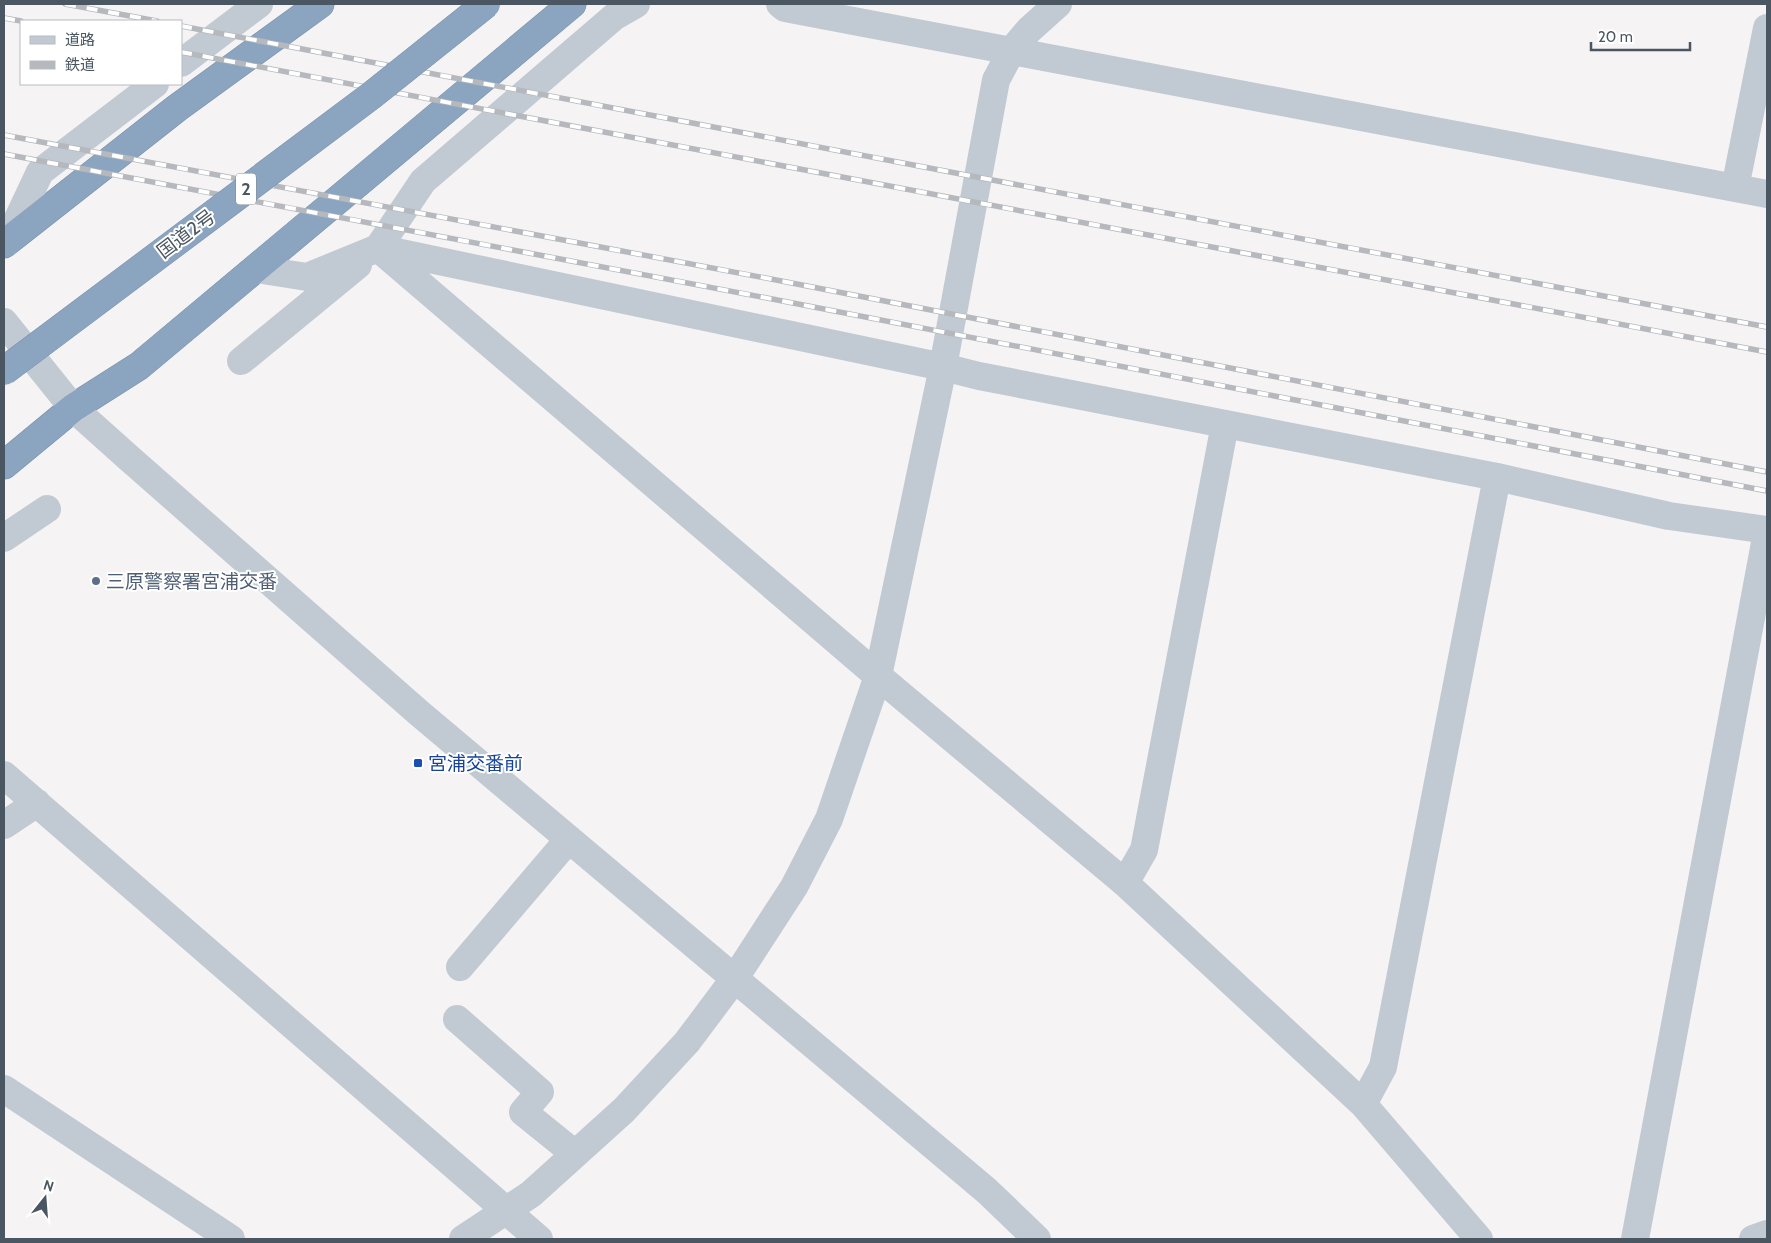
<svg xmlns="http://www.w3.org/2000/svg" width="1771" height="1243" font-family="Cabin,'Noto Sans JP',sans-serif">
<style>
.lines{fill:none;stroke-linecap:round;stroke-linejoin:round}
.highway-casing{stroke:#7690ad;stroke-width:29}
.minor{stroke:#c1cad2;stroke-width:28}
.highway{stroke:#8ba5c1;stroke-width:28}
.rail-casing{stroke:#b5b8bd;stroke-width:5.5}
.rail{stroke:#fff;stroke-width:4;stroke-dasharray:11;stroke-linecap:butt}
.highway-bridge-casing{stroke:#7690ad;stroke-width:29;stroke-linecap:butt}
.highway-bridge{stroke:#8ba5c1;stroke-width:28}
.service-dot{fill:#5c6f8a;stroke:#fff;stroke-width:2}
.transit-dot{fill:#1a4fb4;stroke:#fff;stroke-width:2}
.labels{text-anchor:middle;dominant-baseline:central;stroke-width:4;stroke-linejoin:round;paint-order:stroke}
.shield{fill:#fff;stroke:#808990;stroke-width:1}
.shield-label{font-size:18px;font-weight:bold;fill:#4a5661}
.street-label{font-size:19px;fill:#4a5661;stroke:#fff}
.service-label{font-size:19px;fill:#4e5e75;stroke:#fff;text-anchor:start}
.transit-label{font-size:19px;fill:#164399;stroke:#fff;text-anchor:start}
</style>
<rect width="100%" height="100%" fill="#f5f3f3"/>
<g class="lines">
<!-- highway casing -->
<g class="highway-casing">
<path id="highway" d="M4,244l173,-136 143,-104
M4,465l69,-57 66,-42 433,-362"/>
</g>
<!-- minor -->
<path class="minor" d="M780,4l5,4 982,186
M181,63l78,-59
M1735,188l32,-160
M7,242l33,-70 115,-88
M378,248l500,428 247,207 238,221 116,135
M382,249l561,118 53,-287 16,-30 17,-20 29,-26
M256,269l51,8 71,-29 45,-67 192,-165 21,-12
M4,322l69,86 57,51 289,254 568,478 50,48
M241,361l117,-96
M4,538l43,-29
M4,775l535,464
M4,825l33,-22
M1125,883l19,-33 81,-426
M460,967l109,-128
M457,1019l83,73 -17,20 52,42
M4,1089l227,150
M1363,1104l20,-37 114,-590
M463,1239l68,-45 93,-84 63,-68 48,-64 59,-91 35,-68 49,-143 65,-309 36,9 518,101 172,39 98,14
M1635,1239l132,-707
M1753,1239l14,-5"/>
<!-- highway -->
<use href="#highway" class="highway"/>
<!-- rail casing -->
<g class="rail-casing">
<path id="rail" d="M65,4l92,17
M4,18l17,3
M181,26l1586,301
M181,52l1586,300
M4,135l767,144 996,193
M4,154l763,144 1000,193"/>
</g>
<!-- rail -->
<use href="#rail" class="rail"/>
<!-- highway-bridge casing -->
<g class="highway-bridge-casing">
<path id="highway-bridge" d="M4,371l368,-276 114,-91"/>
</g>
<!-- highway-bridge -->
<use href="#highway-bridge" class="highway-bridge"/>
</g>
<!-- markers -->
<circle class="service-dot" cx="96" cy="581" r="5"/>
<rect class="transit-dot" x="413" y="758" width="10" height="10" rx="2.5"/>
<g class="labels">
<!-- shield labels -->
<rect class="shield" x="236" y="173.5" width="20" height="31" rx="4"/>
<g class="shield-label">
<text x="246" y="189">2</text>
</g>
<!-- street labels -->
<g class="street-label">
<text transform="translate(186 234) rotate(-37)">国道2号</text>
</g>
<!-- service labels -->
<g class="service-label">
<text x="106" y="581">三原警察署宮浦交番</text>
</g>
<!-- transit labels -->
<g class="transit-label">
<text x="428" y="763">宮浦交番前</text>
</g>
</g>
<!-- border -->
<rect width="1771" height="1243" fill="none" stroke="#4a5661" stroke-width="10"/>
<!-- legend -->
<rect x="20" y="20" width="162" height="65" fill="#ffffff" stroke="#b7bbc0"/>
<rect x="30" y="36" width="25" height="8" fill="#c1cad2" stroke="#b7bbc0"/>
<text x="65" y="45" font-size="15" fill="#4a5661">道路</text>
<rect x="30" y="61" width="25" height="8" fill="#b5b8bd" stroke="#b7bbc0"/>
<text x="65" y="70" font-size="15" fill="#4a5661">鉄道</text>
<!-- north arrow -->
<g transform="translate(45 1198) rotate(17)" stroke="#ffffff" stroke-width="4" paint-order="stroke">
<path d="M0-4L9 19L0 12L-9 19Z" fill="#4a5661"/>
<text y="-8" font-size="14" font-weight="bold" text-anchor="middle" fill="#4a5661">N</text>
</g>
<!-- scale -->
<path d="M1591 42v8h99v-8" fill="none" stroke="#4a5661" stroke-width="2.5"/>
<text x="1598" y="42" font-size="15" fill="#4a5661" stroke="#ffffff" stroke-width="4" paint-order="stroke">20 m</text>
</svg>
